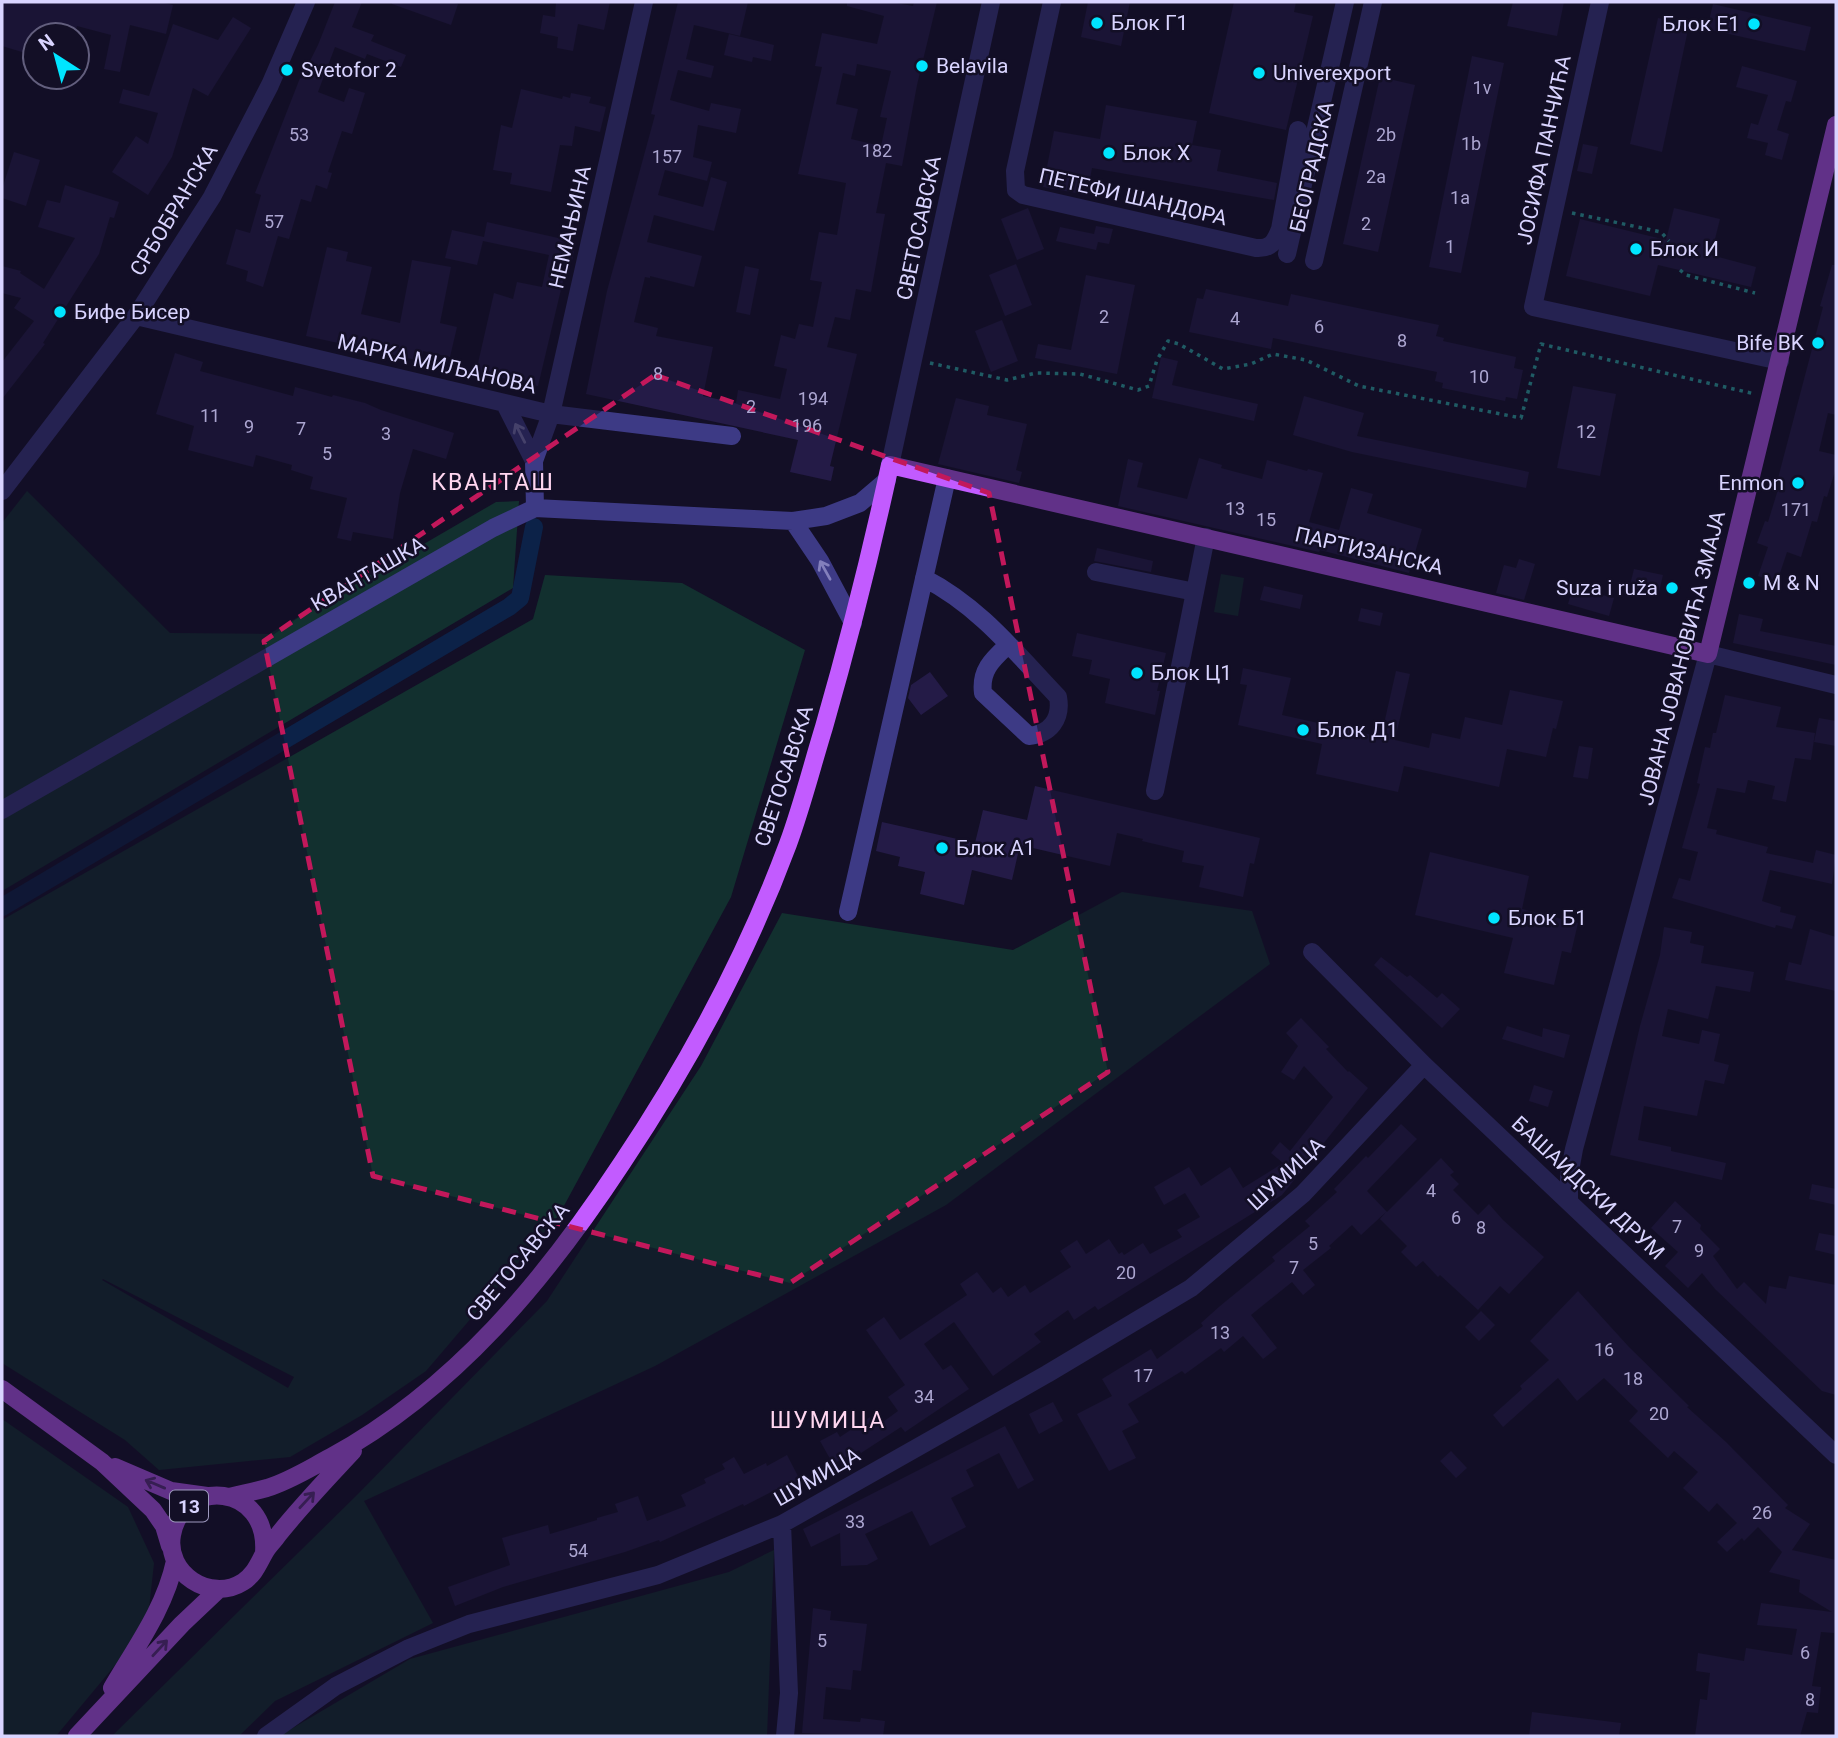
<svg xmlns="http://www.w3.org/2000/svg" width="1838" height="1738" font-family="Roboto,sans-serif">
<style>
.green{fill:#12302f;fill-rule:evenodd}
.lines{fill:none;stroke-linecap:round;stroke-linejoin:round}
.canal{stroke:#0c2248;stroke-width:18}
.building{fill:#241b47;fill-rule:evenodd}
.path{stroke:#2fb8b0;stroke-width:3.5;stroke-dasharray:3.5 5;stroke-linecap:butt}
.minor{stroke:#3d3a85;stroke-width:18}
.major{stroke:#c25bff;stroke-width:18}
.oneway{stroke:#837fbc}
.oneway2{stroke:#623188}
.marked{fill:none;stroke:#c2185b;stroke-width:5;stroke-dasharray:14 9;stroke-linejoin:round}
.poi-dot{fill:#00e5ff;stroke:#130f26;stroke-width:2.5}
.labels{text-anchor:middle;dominant-baseline:central;stroke-width:5;stroke-linejoin:round;paint-order:stroke}
.number-label{font-size:18px;fill:#aca6d1}
.shield{fill:#130f26;stroke:#9e99be;stroke-width:2}
.shield-label{font-size:19px;font-weight:bold;fill:#d9d4ff}
.poi-label{font-size:21px;fill:#d9d4ff;stroke:#130f26;text-anchor:start}
.street-label{font-size:21px;fill:#d9d4ff;stroke:#130f26}
.neighbourhood-label{font-size:23px;letter-spacing:2px;fill:#ffd6f0;stroke:#130f26}
</style>
<rect width="100%" height="100%" fill="#130f26"/>
<!-- green -->
<path class="green" d="M27,491l143,142 99,1 227,-132 23,-1 -6,87 -511,303v-368z
M1221,574l23,4 -6,38 -24,-4z
M545,575l137,8 123,67 -74,247 -172,318 -133,156 -64,44 -72,42 -131,13 -34,-30 -123,-77v-443l531,-301zM103,1279l191,98 -6,11 -186,-108z
M1122,892l130,19 18,53 -324,241 -291,161 -291,135 69,122 -158,78 -36,35h-127l245,-241 190,-194 154,-235 81,-153 231,37z
M2,1419l126,88 26,56 -5,45 -23,44 -70,84h-54z
M774,1550l-7,186 -486,-1 129,-76 319,-87z"/>
<g class="lines">
<!-- canal -->
<path class="canal" d="M2,907l507,-300 11,-9 14,-71"/>
</g>
<!-- building -->
<path class="building" d="M2,2h158l13,3 -7,29 -36,-9 -10,47 -16,-3 7,-34 -34,-9 -2,9h-40v18l-13,-1 -20,-6z
M335,2h27l-10,25 22,8 -3,6 35,14 -5,12 -34,-13 -2,5 -30,-12 -17,45 26,10 5,-14 16,5 -13,41 -10,-3 -14,41 4,1 -5,16 -11,-4 -5,17 -10,-3 -12,40 -11,-3 -15,51 -17,-6 2,-10 -22,-7 10,-35 14,4 11,-38 -6,-2 45,-115 1,1 17,-34z
M392,2h59l7,2 -7,21 -59,-21z
M556,2h54l-6,28 -26,-6 -5,27 -16,-3 1,-11 -18,-4 3,-18 12,2z
M678,2h70l-8,34 -46,-11 -8,34 28,7 -3,12 -33,-8 -8,30 39,11 2,-8 30,6 -5,24 -38,-8 -5,32 19,5 -5,19 -42,-11 -7,25 45,12 8,-30 16,5 -13,49 -60,-16 -7,27 55,14 -8,31 -44,-11v2l-5,-1 -11,45 24,6 -2,8 57,11 -10,49 33,7 2,-13 42,9 7,-30 -13,-3 7,-31 14,4 4,-15 14,3 9,-45 -12,-2 9,-48 18,3 9,-52 -48,-9 24,-107 -7,-1 7,-33 55,11 7,-28 -37,-10v-4h44l22,4 1,-4h23l-20,83 -15,81 -16,-3 -10,50 9,1 -14,78 -15,-3 -6,31 -15,-3 -8,30 30,7 -27,112 4,1 -3,14 -41,-9 8,-32 -212,-46 21,-103 48,-176 -4,-1zM857,64l34,7 -11,46 7,1 -6,28 -30,-7 7,-30 -22,-5 7,-31 12,3z
M1088,2h42l-9,44 -40,-9z
M1234,2h62l-2,10 19,4 -27,114 -77,-17z
M1513,2h51l-7,34 -50,-10z
M1713,4l98,23 -6,24 -98,-22z
M233,17l18,11 -43,68 -15,-8 -21,69 -24,38 -36,-23 24,-36 12,8 10,-31 -39,-10 4,-14 26,7 24,-72 45,16z
M1658,18l31,7 -27,127 -32,-8z
M729,34l45,11 -3,16 -18,-4 -1,5 -28,-7z
M1472,56l32,7 -43,210 -32,-6z
M1742,66l55,15 -6,21 -5,-1 -9,29 12,4 -7,26 -17,-5 3,-12 -21,-5 4,-15 7,2 10,-30 -32,-8z
M1380,77l35,8 -37,167 -35,-8z
M521,89l41,10 1,-3 7,2 1,-5 20,4 -2,6 17,4 -6,25 -25,-6 -3,20 -12,-1 -9,47 -41,-8 2,-11 -19,-3 8,-45 11,3z
M1106,105l91,16 -5,24 29,5 -4,21 60,12 -3,17 -182,-32 -5,27 -44,-8 11,-56 46,8z
M1583,144l15,3 -6,27 -15,-3z
M14,152l26,8 -14,46 -24,-8v-9z
M65,185l54,17 -5,16 -4,-1 -11,37 -56,89 2,1 -43,55v-37l32,-41 -20,-13 7,-10 -19,-5v-27l19,5 -1,2 24,16 31,-51 -37,-11 9,-27 13,3z
M1028,208l16,41 -27,11 -16,-41z
M1674,208l46,11 -9,36 45,12 -5,20 -93,-22 -8,31 -84,-20 14,-57 86,21z
M487,222l89,20 -4,19 -4,-1 -30,126 -62,-14 18,-79 19,6 4,-17 25,5 7,-32 -66,-14 -6,24 -32,-7 7,-28 32,7z
M1096,226l17,3 -4,15 -11,-2 -2,8 -40,-9 4,-14 34,7z
M327,247l21,5 -2,9 26,6 -11,47 39,9 12,-63 39,7 -11,56 17,4 -7,30 -27,-6 -2,10 -115,-25z
M1016,264l16,41 -27,11 -16,-41z
M1832,265h4v150l-8,-2 -9,38 17,4v13l-9,29 -3,-1 -7,26 -5,-1 -11,36 -14,-5 -10,30 -19,-6 10,-29 -11,-4 8,-22 3,1 12,-39 -3,-1 46,-175 -3,-1z
M745,266l14,3 -9,46 -14,-3z
M1086,275l49,10 -18,89 -82,-16 3,-14 33,6z
M1206,289l82,17 3,-12 148,31 -3,11 8,2 -1,3 73,16 -2,11 9,2 -6,29 -11,-2 -1,4 -63,-13 1,-5 -8,-2 2,-9 -164,-34 -2,11 -82,-17 8,-34 6,1z
M1002,320l16,41 -27,11 -16,-41z
M175,353l28,9 -3,9 93,25 2,-9 37,10 1,-2 32,8 16,7 73,23 -8,26 -33,-10 -13,44 -7,46 -40,-7 -2,9 -14,-3 10,-40 -37,-9 3,-12 -22,-7 1,-5 -36,-10 -3,12 -65,-17 6,-24 -38,-12z
M1161,357l17,4 -6,24 86,19 -4,17 -102,-23z
M1573,386l43,8 -16,82 -43,-8z
M1304,396l60,17 -7,23 172,36 -3,16 -174,-36 -59,-17z
M956,398l33,8 -2,9 40,9 -11,46 6,2 -3,11 -81,-19z
M1199,458l23,7 -1,3 41,11 5,-19 40,11 1,-2 15,4 -14,49 30,8 12,-42 22,6 -6,19 55,16 -13,44 -89,-23 -1,2 -201,-46 10,-47 15,4 -6,24 50,12z
M1097,548l56,13 -2,11 -57,-11z
M1519,559l16,5 -11,36 -28,-7 8,-28 12,3z
M1634,569l29,6 -5,21 -29,-7z
M1264,586l39,9 -3,14 -40,-9z
M1572,590l14,4 1,-3 27,7 -5,18 -41,-12z
M1361,608l22,5 -3,13 -22,-5z
M1739,614l24,5 -3,12 76,15v19l-103,-22z
M1077,633l89,20 -9,38h3l-5,24 -50,-12 5,-24 -21,-5 3,-14 -20,-4z
M1243,668l48,10 -9,37 99,22 15,-66 14,3 -15,66 34,8 3,-15 28,6 5,-22 37,8 8,-35 53,11 -7,28 -3,-1 -7,29 -39,-8 -8,38 -95,-21 -6,26 -82,-18 6,-30 -84,-19 9,-40 -7,-1z
M930,672l18,24 -27,19 -13,-17 3,-13z
M1725,695l56,12 -5,20 39,6 -4,27 -16,-2 -9,44 -14,-3 3,-13 -27,-6 -3,13 -28,-5 -10,40 10,2 -1,4 52,13 -2,6 47,10 3,-13 20,5 -4,29 -62,-14 -8,31 19,6 -1,5 16,4 -4,13 -16,-4 -1,3 -103,-30 7,-20 11,3 8,-29 -16,-4 18,-64 -3,-1 8,-36 5,1 3,-15h3z
M1819,718l17,3v25l-22,-4z
M1579,746l14,2 -5,31 -15,-2z
M1035,786l225,52 -6,26 -4,-1 -7,34 -44,-10 5,-21 -22,-4 2,-11 -42,-10 1,-2 -26,-6 -7,33 -90,-21 -8,35 -40,-10 -8,35 -44,-11 5,-22 -27,-6 2,-9 -24,-6 6,-29 93,21 8,-33 44,10z
M1430,852l99,24 -7,33 56,14 -7,30 -9,-2 -8,34 -50,-12 9,-35 -98,-23z
M1664,927l28,5 -2,11 14,3 -3,17 53,9 -4,20 -34,-6 -8,33 -40,-10 -6,27 37,8 3,-14 18,4 -6,27 15,4 -5,19 -19,-4 -8,36 -53,-10 -6,34 33,7v4l55,12 -4,17 -112,-25 30,-129 20,-71z
M1810,929l26,8v54l-51,-11 4,-18 12,3z
M1381,957l26,20 3,-2 27,23 5,-5 18,16 -18,19 -68,-63z
M1301,1018l28,29 -3,2 22,23 1,-1 19,17 -86,107 -184,115 -3,-4 -21,14 -6,-10 -34,24 7,8 -48,34 -39,-54 -30,22 19,26 8,-5 18,24 -64,43 -4,-5 -40,26 -2,-3 -26,14 -13,-23 17,-9 3,5 30,-20 6,10 22,-16 -10,-14 17,-12 -39,-55 18,-13 16,23 67,-45 -7,-11 17,-12 16,21 8,-6 7,10 17,-12 5,8 41,-26 -11,-16 17,-11 9,14 23,-15 10,15 3,-2 2,3 19,-12 7,11 32,-17 -5,-7 23,-13 -15,-24 -21,12 -10,-18 35,-20 12,19 29,-19 13,21 40,-25 -12,-10 9,-11 10,9 43,-54 -29,-31 -10,14 -13,-8 17,-26 -12,-13z
M1507,1026l35,11 1,-9 27,7 -6,23 -62,-19z
M1534,1085l19,6 -5,16 -19,-6z
M1401,1124l16,15 -50,52 20,21 54,-54 13,14 -4,3 9,9 -6,6 25,25 11,-11 14,16 41,37 -35,37 -9,-8 -22,24 -38,-35 -2,2 -15,-16 -7,6 -15,-15 6,-6 -27,-27 6,-7 -25,23 -9,-10 -23,21 2,2 -28,22 12,15 -12,10 -11,-13 -41,33 26,33 -14,11 -20,-23 -19,16 -3,-4 -36,26 -3,-3 -54,33 11,18 -17,9 14,27 -27,13 -32,-57 35,-18 -10,-17 49,-30 6,10 46,-33 -2,-3 19,-17 55,-45 -3,-4 38,-31 -5,-5 32,-29 -3,-3 32,-33 2,2z
M1812,1184l24,5v16l-27,-6z
M1675,1201l26,24 -1,4 20,20 -7,7 24,33 7,-7 22,22 3,-18 17,3 3,-13 47,9v110l-14,-4 -107,-102 -13,-16 -14,15 -23,-22 13,-14 -27,-24z
M1819,1233l17,3v19l-21,-5z
M1578,1291l51,56 60,59 -2,1 39,35 62,63 -3,3 25,16 -18,26 44,10v55l-2,18 -13,-1 -9,54 9,1 -3,26 -11,-1 -7,24h-105l5,-37 7,1 3,-27 -14,-2 2,-18 46,8 2,-13 46,7 5,-26 -40,-4 4,-22 71,9 -33,-20 1,-12 -31,-8 13,-20 -24,-25 -14,14 -2,-3 -15,14 -10,-10 20,-19 -20,-20 -8,9 -26,-24 15,-16 -24,-21 -6,7 -39,-37 9,-10 -34,-33 -27,23 -19,-23 -55,49 -10,-12 29,-26 -2,-3 29,-26 -19,-19z
M1481,1311l14,14 -16,16 -14,-14z
M1053,1402l10,19 -24,13 -10,-20z
M1005,1426l29,54 -16,9 -19,-36 -33,17 8,16 -23,12 15,29 -36,19 -18,-35 -47,23 13,25 -11,6 -26,1 -1,-33 -29,14 -8,-18z
M1451,1451l16,17 -11,10 -16,-17z
M787,1455l13,25 -20,11 -1,-3 -35,18 -1,-2 -83,38 -1,-2 -34,12 -122,35 -48,19 -7,-19 62,-22 -8,-27 46,-13 2,9 47,-14v-2l21,-6 -3,-8 23,-8 9,25 39,-15 -5,-11 25,-12 -2,-4 21,-10 -3,-5 12,-7 10,17 22,-11 1,3z
M813,1608l18,3 -1,9 37,4 -6,47 -8,-1 -2,20 -25,-3 -3,32 37,3 1,-4 24,3 -2,15 -81,-3z
M1532,1712l89,11 -2,13h-90z"/>
<g class="lines">
<!-- path -->
<path class="path" d="M1572,213l89,19 8,9
M1680,270l6,5 69,18
M930,363l77,17 29,-7 44,1 58,16 11,-4 8,-26 11,-19 11,3 44,25 28,-5 22,-10 33,6 53,26 162,32 20,-74 214,50"/>
<!-- minor -->
<path class="minor" d="M1052,2l-37,169 1,19 7,5 233,53c15,1 19,-6 24,-19l18,-99
M1600,2l-67,305 247,54
M1287,254l58,-252
M1314,261l59,-259
M136,316l415,98 181,22
M505,404l29,57
M890,465l101,-463
M2,491l134,-175 76,-119 58,-112 36,-83
M535,508l-1,-47 17,-47 93,-412
M793,521l27,40 33,62
M1096,572l99,20
M924,578c55,28 92,75 134,119 4,22 -8,37 -29,39l-46,-43c-3,-23 10,-34 25,-48
M1155,791l51,-254
M2,810l491,-282 42,-20 258,13 33,-5 34,-13 27,-23
M848,912l99,-434
M1312,952l112,113 412,390
M1569,1200v-24l5,-27 134,-495 128,31
M782,1524l7,169 -4,43
M266,1736l70,-50 73,-38 60,-24 189,-49 124,-51 265,-150 144,-86 112,-94 121,-129"/>
<!-- major -->
<path class="major" d="M2,1389l100,73 51,48 11,16 6,20
M115,1467l56,24 36,5
M229,1497c13,-3 26,-6 38,-9 23,-7 43,-20 64,-31 124,-68 214,-177 291,-294 67,-100 124,-206 166,-319 14,-38 24,-78 36,-117 25,-87 47,-174 66,-262l818,189 128,-529
M264,1553c5,-70 -82,-76 -92,-18 -7,38 38,68 71,47 12,-8 15,-18 22,-30 3,-6 9,-11 13,-17 23,-29 49,-56 75,-84
M112,1688c24,-41 53,-80 63,-127
M77,1736l105,-112 37,-35"/>
</g>
<!-- one-way arrows -->
<defs><path id="oneway-shaft" d="M-6 0H5M1.5-3L5.5 0L1.5 3" fill="none" stroke-width="1.6" stroke-linecap="round" stroke-linejoin="round" transform="scale(1.75)"/></defs>
<g class="oneway">
<use href="#oneway-shaft" transform="translate(520 433) rotate(-117)"/>
<use href="#oneway-shaft" transform="translate(825 570) rotate(-119)"/>
</g>
<g class="oneway2">
<use href="#oneway-shaft" transform="translate(155 1484) rotate(-157)"/>
<use href="#oneway-shaft" transform="translate(307 1500) rotate(-47)"/>
<use href="#oneway-shaft" transform="translate(160 1648) rotate(-47)"/>
</g>
<!-- marked area -->
<path d="M0 0H1838V1738H0ZM655,375l334,118 119,579 -318,211 -417,-107 -109,-535z" fill="#130f26" fill-opacity=".55" fill-rule="evenodd"/>
<path class="marked" d="M655,375l334,118 119,579 -318,211 -417,-107 -109,-535z"/>
<!-- markers -->
<g class="poi-dot">
<circle cx="1097" cy="23" r="7"/>
<circle cx="1754" cy="24" r="7"/>
<circle cx="922" cy="66" r="7"/>
<circle cx="287" cy="70" r="7"/>
<circle cx="1259" cy="73" r="7"/>
<circle cx="1109" cy="153" r="7"/>
<circle cx="1636" cy="249" r="7"/>
<circle cx="60" cy="312" r="7"/>
<circle cx="1818" cy="343" r="7"/>
<circle cx="1798" cy="483" r="7"/>
<circle cx="1749" cy="583" r="7"/>
<circle cx="1672" cy="588" r="7"/>
<circle cx="1137" cy="673" r="7"/>
<circle cx="1303" cy="730" r="7"/>
<circle cx="942" cy="848" r="7"/>
<circle cx="1494" cy="918" r="7"/>
</g>
<g class="labels">
<!-- number labels -->
<g class="number-label">
<text x="1482" y="87">1v</text>
<text x="299" y="134">53</text>
<text x="1386" y="134">2b</text>
<text x="1471" y="143">1b</text>
<text x="877" y="150">182</text>
<text x="667" y="156">157</text>
<text x="1376" y="176">2a</text>
<text x="1460" y="197">1a</text>
<text x="274" y="221">57</text>
<text x="1366" y="223">2</text>
<text x="1450" y="246">1</text>
<text x="1104" y="316">2</text>
<text x="1235" y="318">4</text>
<text x="1319" y="326">6</text>
<text x="1402" y="340">8</text>
<text x="658" y="373">8</text>
<text x="1479" y="376">10</text>
<text x="813" y="398">194</text>
<text x="751" y="406">2</text>
<text x="210" y="415">11</text>
<text x="807" y="425">196</text>
<text x="249" y="426">9</text>
<text x="301" y="428">7</text>
<text x="1586" y="431">12</text>
<text x="386" y="433">3</text>
<text x="327" y="453">5</text>
<text x="1235" y="508">13</text>
<text x="1796" y="509">171</text>
<text x="1266" y="519">15</text>
<text x="1431" y="1190">4</text>
<text x="1456" y="1217">6</text>
<text x="1677" y="1226">7</text>
<text x="1481" y="1227">8</text>
<text x="1313" y="1243">5</text>
<text x="1699" y="1250">9</text>
<text x="1294" y="1267">7</text>
<text x="1126" y="1272">20</text>
<text x="1220" y="1332">13</text>
<text x="1604" y="1349">16</text>
<text x="1143" y="1375">17</text>
<text x="1633" y="1378">18</text>
<text x="924" y="1396">34</text>
<text x="1659" y="1413">20</text>
<text x="1762" y="1512">26</text>
<text x="855" y="1521">33</text>
<text x="578" y="1550">54</text>
<text x="822" y="1640">5</text>
<text x="1805" y="1652">6</text>
<text x="1810" y="1699">8</text>
</g>
<!-- shield labels -->
<rect class="shield" x="170" y="1490.5" width="38" height="31" rx="5"/>
<g class="shield-label">
<text x="189" y="1506">13</text>
</g>
<!-- poi labels -->
<g class="poi-label">
<text x="1111" y="23">Блок Г1</text>
<text x="1740" y="24" text-anchor="end">Блок Е1</text>
<text x="936" y="66">Belavila</text>
<text x="301" y="70">Svetofor 2</text>
<text x="1273" y="73">Univerexport</text>
<text x="1123" y="153">Блок Х</text>
<text x="1650" y="249">Блок И</text>
<text x="74" y="312">Бифе Бисер</text>
<text x="1804" y="343" text-anchor="end">Bife BK</text>
<text x="1784" y="483" text-anchor="end">Enmon</text>
<text x="1763" y="583">M &amp; N</text>
<text x="1658" y="588" text-anchor="end">Suza i ruža</text>
<text x="1151" y="673">Блок Ц1</text>
<text x="1317" y="730">Блок Д1</text>
<text x="956" y="848">Блок А1</text>
<text x="1508" y="918">Блок Б1</text>
</g>
<!-- street labels -->
<g class="street-label">
<text transform="translate(1544 150) rotate(-78)">ЈОСИФА ПАНЧИЋА</text>
<text transform="translate(1312 167) rotate(-77)">БЕОГРАДСКА</text>
<text transform="translate(1133 197) rotate(13)">ПЕТЕФИ ШАНДОРА</text>
<text transform="translate(174 210) rotate(-59)">СРБОБРАНСКА</text>
<text transform="translate(570 227) rotate(-77)">НЕМАЊИНА</text>
<text transform="translate(919 228) rotate(-78)">СВЕТОСАВСКА</text>
<text transform="translate(437 364) rotate(13)">МАРКА МИЉАНОВА</text>
<text transform="translate(1369 551) rotate(13)">ПАРТИЗАНСКА</text>
<text transform="translate(368 574) rotate(-30)">КВАНТАШКА</text>
<text transform="translate(1682 658) rotate(-76)">ЈОВАНА ЈОВАНОВИЋА ЗМАЈА</text>
<text transform="translate(784 776) rotate(-72)">СВЕТОСАВСКА</text>
<text transform="translate(1286 1174) rotate(-43)">ШУМИЦА</text>
<text transform="translate(1588 1188) rotate(43)">БАШАИДСКИ ДРУМ</text>
<text transform="translate(518 1262) rotate(-50)">СВЕТОСАВСКА</text>
<text transform="translate(817 1477) rotate(-30)">ШУМИЦА</text>
</g>
<!-- neighbourhood labels -->
<g class="neighbourhood-label">
<text x="493" y="482">КВАНТАШ</text>
<text x="828" y="1420">ШУМИЦА</text>
</g>
</g>
<!-- border -->
<rect width="1838" height="1738" fill="none" stroke="#d9d4ff" stroke-width="7"/>
<!-- north arrow -->
<g transform="translate(56 56) rotate(324)"><circle r="33" fill="#130f26" stroke="#625e7d" stroke-width="2"/>
<path d="M0-5L12 26L0 18L-12 26Z" fill="#00e5ff"/>
<text y="-10" font-size="19" font-weight="bold" text-anchor="middle" fill="#d9d4ff">N</text>
</g>
</svg>
